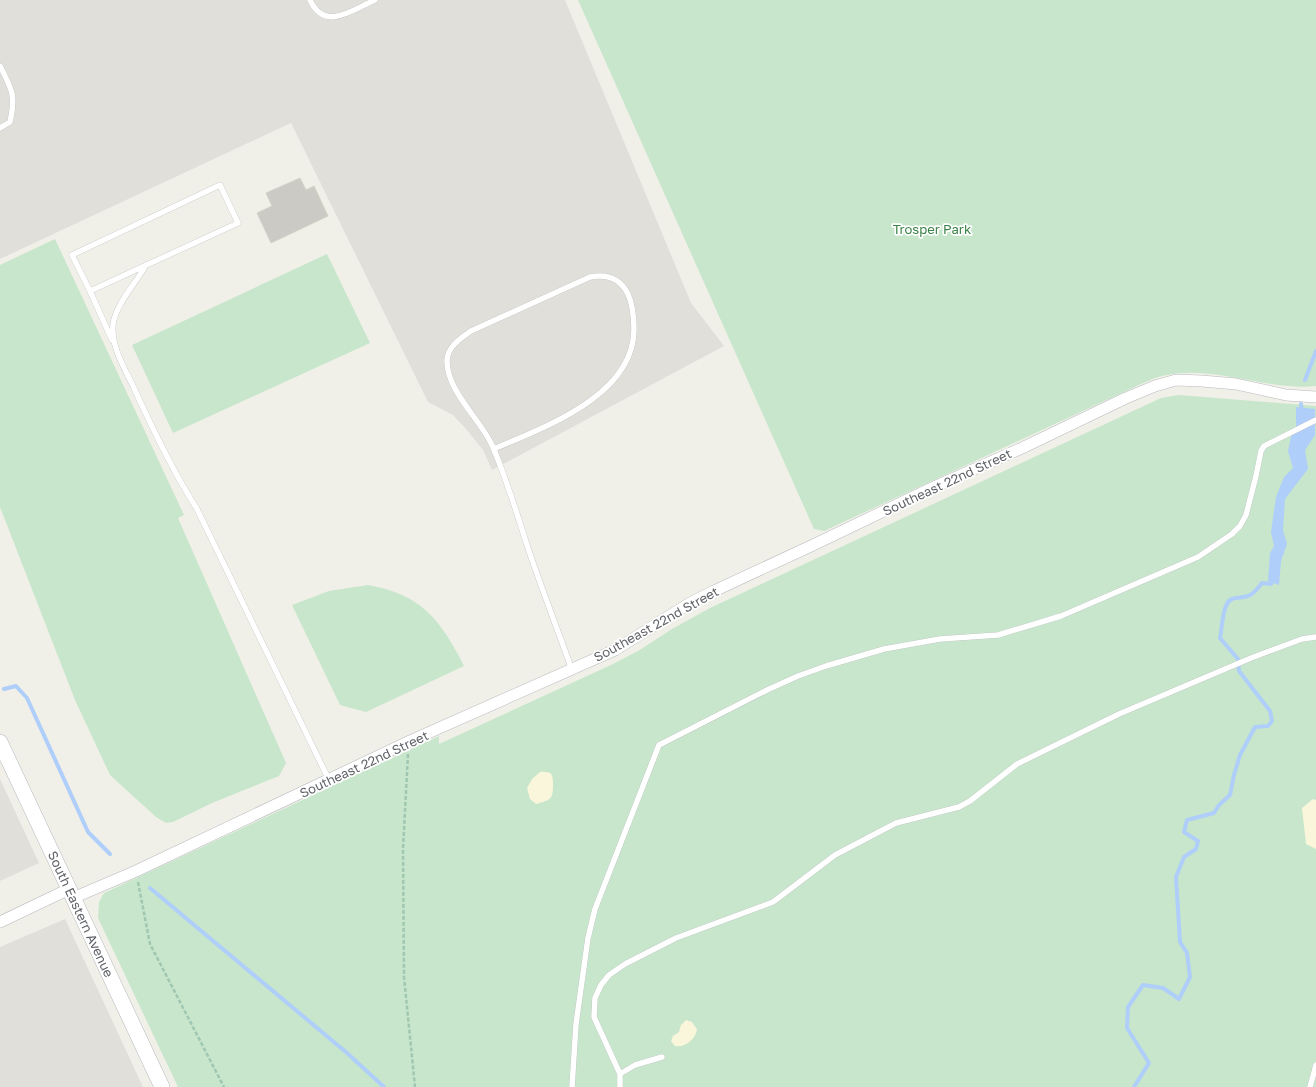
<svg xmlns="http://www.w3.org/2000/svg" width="1316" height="1087" font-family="'Golos Text',sans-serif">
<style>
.industrial{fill:#e0dfda}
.green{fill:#c7e6cb}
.sand{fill:#f9f6db}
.water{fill:#afcefa}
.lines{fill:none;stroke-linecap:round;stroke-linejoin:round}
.stream{stroke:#afcefa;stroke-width:4}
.building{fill:#cccac5;stroke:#d5d3c7}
.service-casing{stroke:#b8b9be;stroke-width:6}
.minor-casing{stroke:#b8b9be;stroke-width:12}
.secondary-casing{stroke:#b6b9be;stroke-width:16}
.path{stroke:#a0c7b1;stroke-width:2.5;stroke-dasharray:4 2;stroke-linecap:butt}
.service{stroke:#fff;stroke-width:5.5}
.minor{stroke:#fff;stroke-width:11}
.secondary{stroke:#fff;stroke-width:15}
.labels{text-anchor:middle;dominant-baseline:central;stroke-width:3.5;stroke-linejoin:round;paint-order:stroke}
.park-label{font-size:13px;fill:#3b8348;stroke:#fff}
.street-label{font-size:13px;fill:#5f6267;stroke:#fff}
</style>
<rect width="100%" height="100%" fill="#f0f0e8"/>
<!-- industrial -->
<path class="industrial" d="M0,0h565l126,303 33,43 -232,124 -9,-20 -17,-21 -13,-14 -25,-13 -137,-279 -291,136z
M0,779l39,84 -39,18z
M65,919l78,168h-143v-140z"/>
<!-- green -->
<path class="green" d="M578,0h738v386c-48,5 -102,-21 -149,-11 -9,1 -18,6 -26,9l-317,147 -10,-2z
M55,239l129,276 -6,3 108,245 -7,13 -67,27 -39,19 -7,1 -10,-6 -46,-42 -35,-75 -75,-193v-242z
M327,254l43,89 -197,90 -41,-88z
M1179,395l137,11v681h-1138l-80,-169 1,-16 5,-9 335,-157v8l172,-79 27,-14 34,-22 38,-21 451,-210z
M368,585c53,9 73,35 96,81l-98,46 -26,-7 -48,-100 37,-14z"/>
<!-- sand -->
<path class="sand" d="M540,772c12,-1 13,2 13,13 0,14 -2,15 -17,19l-6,-5 -3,-11 5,-9z
M1313,799l3,1v49l-10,-5 -4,-36z
M686,1020l6,2 5,7c-1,10 -12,19 -22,17l-4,-5 2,-5 6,-4 2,-7z"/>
<!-- water -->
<path class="water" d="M1296,407l19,2v26l-10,15 3,19 -23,30 -2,31 4,14 -6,17 -2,24 -11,-4 2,-28 4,-7 -3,-14 5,-35 8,-20 9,-9 -5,-17 3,-14 5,-10z"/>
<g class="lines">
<!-- stream -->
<path class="stream" d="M1305,380l11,-29
M1301,404l1,8
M4,689l12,-3 11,12 61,134 22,22
M150,888l197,165 37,34
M1134,1087l15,-24 -22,-35 1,-21 15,-22 20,3 16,11 11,-22 -3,-24 -7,-11 -4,-65 8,-20 12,-8 2,-8 -14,-9 3,-12 27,-7 5,-8 11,-10 4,-20 6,-20 15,-28 13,-1 4,-5 -2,-10 -31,-40 -1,-12 -18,-21c2,-10 2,-23 6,-32 4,-11 13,-7 22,-10 6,-2 10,-8 14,-13l9,1 4,-6"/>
</g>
<!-- building -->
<path class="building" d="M300,178l6,12 8,-4 14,30 -57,27 -14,-30 15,-7 -6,-13z"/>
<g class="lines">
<!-- service casing -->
<g class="service-casing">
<path id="service" d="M310,0c15,32 42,10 65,0
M0,66c12,24 16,29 10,56l-10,6
M220,185l18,38 -148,68 -18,-36z
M146,265c-10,18 -31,40 -33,60 -2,22 12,44 21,63 19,42 38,82 63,121l132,271
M90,291l22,49
M494,449c50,-22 140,-53 140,-120 0,-13 -1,-23 -6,-35 -8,-16 -22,-20 -38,-17l-119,54c-10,7 -23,15 -24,29 -1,30 33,59 45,85 14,32 24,66 35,100 14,42 30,83 45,125
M620,1074l15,-9 27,-8
M572,1087l4,-63 12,-86 7,-29 64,-164 108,-55 31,-14 28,-10 58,-17 56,-10 58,-4 63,-19 137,-59 34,-23 8,-8 6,-11 10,-39 5,-25 3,-5 52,-26
M620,1087v-13l-26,-57 1,-19 6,-13 8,-10 16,-11 51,-26 97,-36 62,-47 61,-32 63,-16 11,-6 47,-37 102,-50 132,-56 51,-19 14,-2
M1310,1087l6,-22"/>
</g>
<!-- minor casing -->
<g class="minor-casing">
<path id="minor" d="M73,898l63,-27 274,-130 205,-91 75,-47 24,-12 97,-45 125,-60 86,-38 104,-50 29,-12 21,-6 26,1 34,3 50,11 30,2
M0,922l69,-33"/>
</g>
<!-- secondary casing -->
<g class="secondary-casing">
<path id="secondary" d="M0,742l162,345"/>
</g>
<!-- path -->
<path class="path" d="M408,754l-5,95 1,128 11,110
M138,882l12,62 74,143"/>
<!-- service -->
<use href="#service" class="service"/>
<!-- minor -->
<use href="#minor" class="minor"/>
<!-- secondary -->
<use href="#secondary" class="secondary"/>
</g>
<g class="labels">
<!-- park labels -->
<g class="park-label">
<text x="932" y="229">Trosper Park</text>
</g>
<!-- street labels -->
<g class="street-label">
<text transform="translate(947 482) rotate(-25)">Southeast 22nd Street</text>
<text transform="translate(656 624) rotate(-29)">Southeast 22nd Street</text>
<text transform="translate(364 764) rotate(-25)">Southeast 22nd Street</text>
<text transform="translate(81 914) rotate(65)">South Eastern Avenue</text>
</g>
</g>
</svg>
